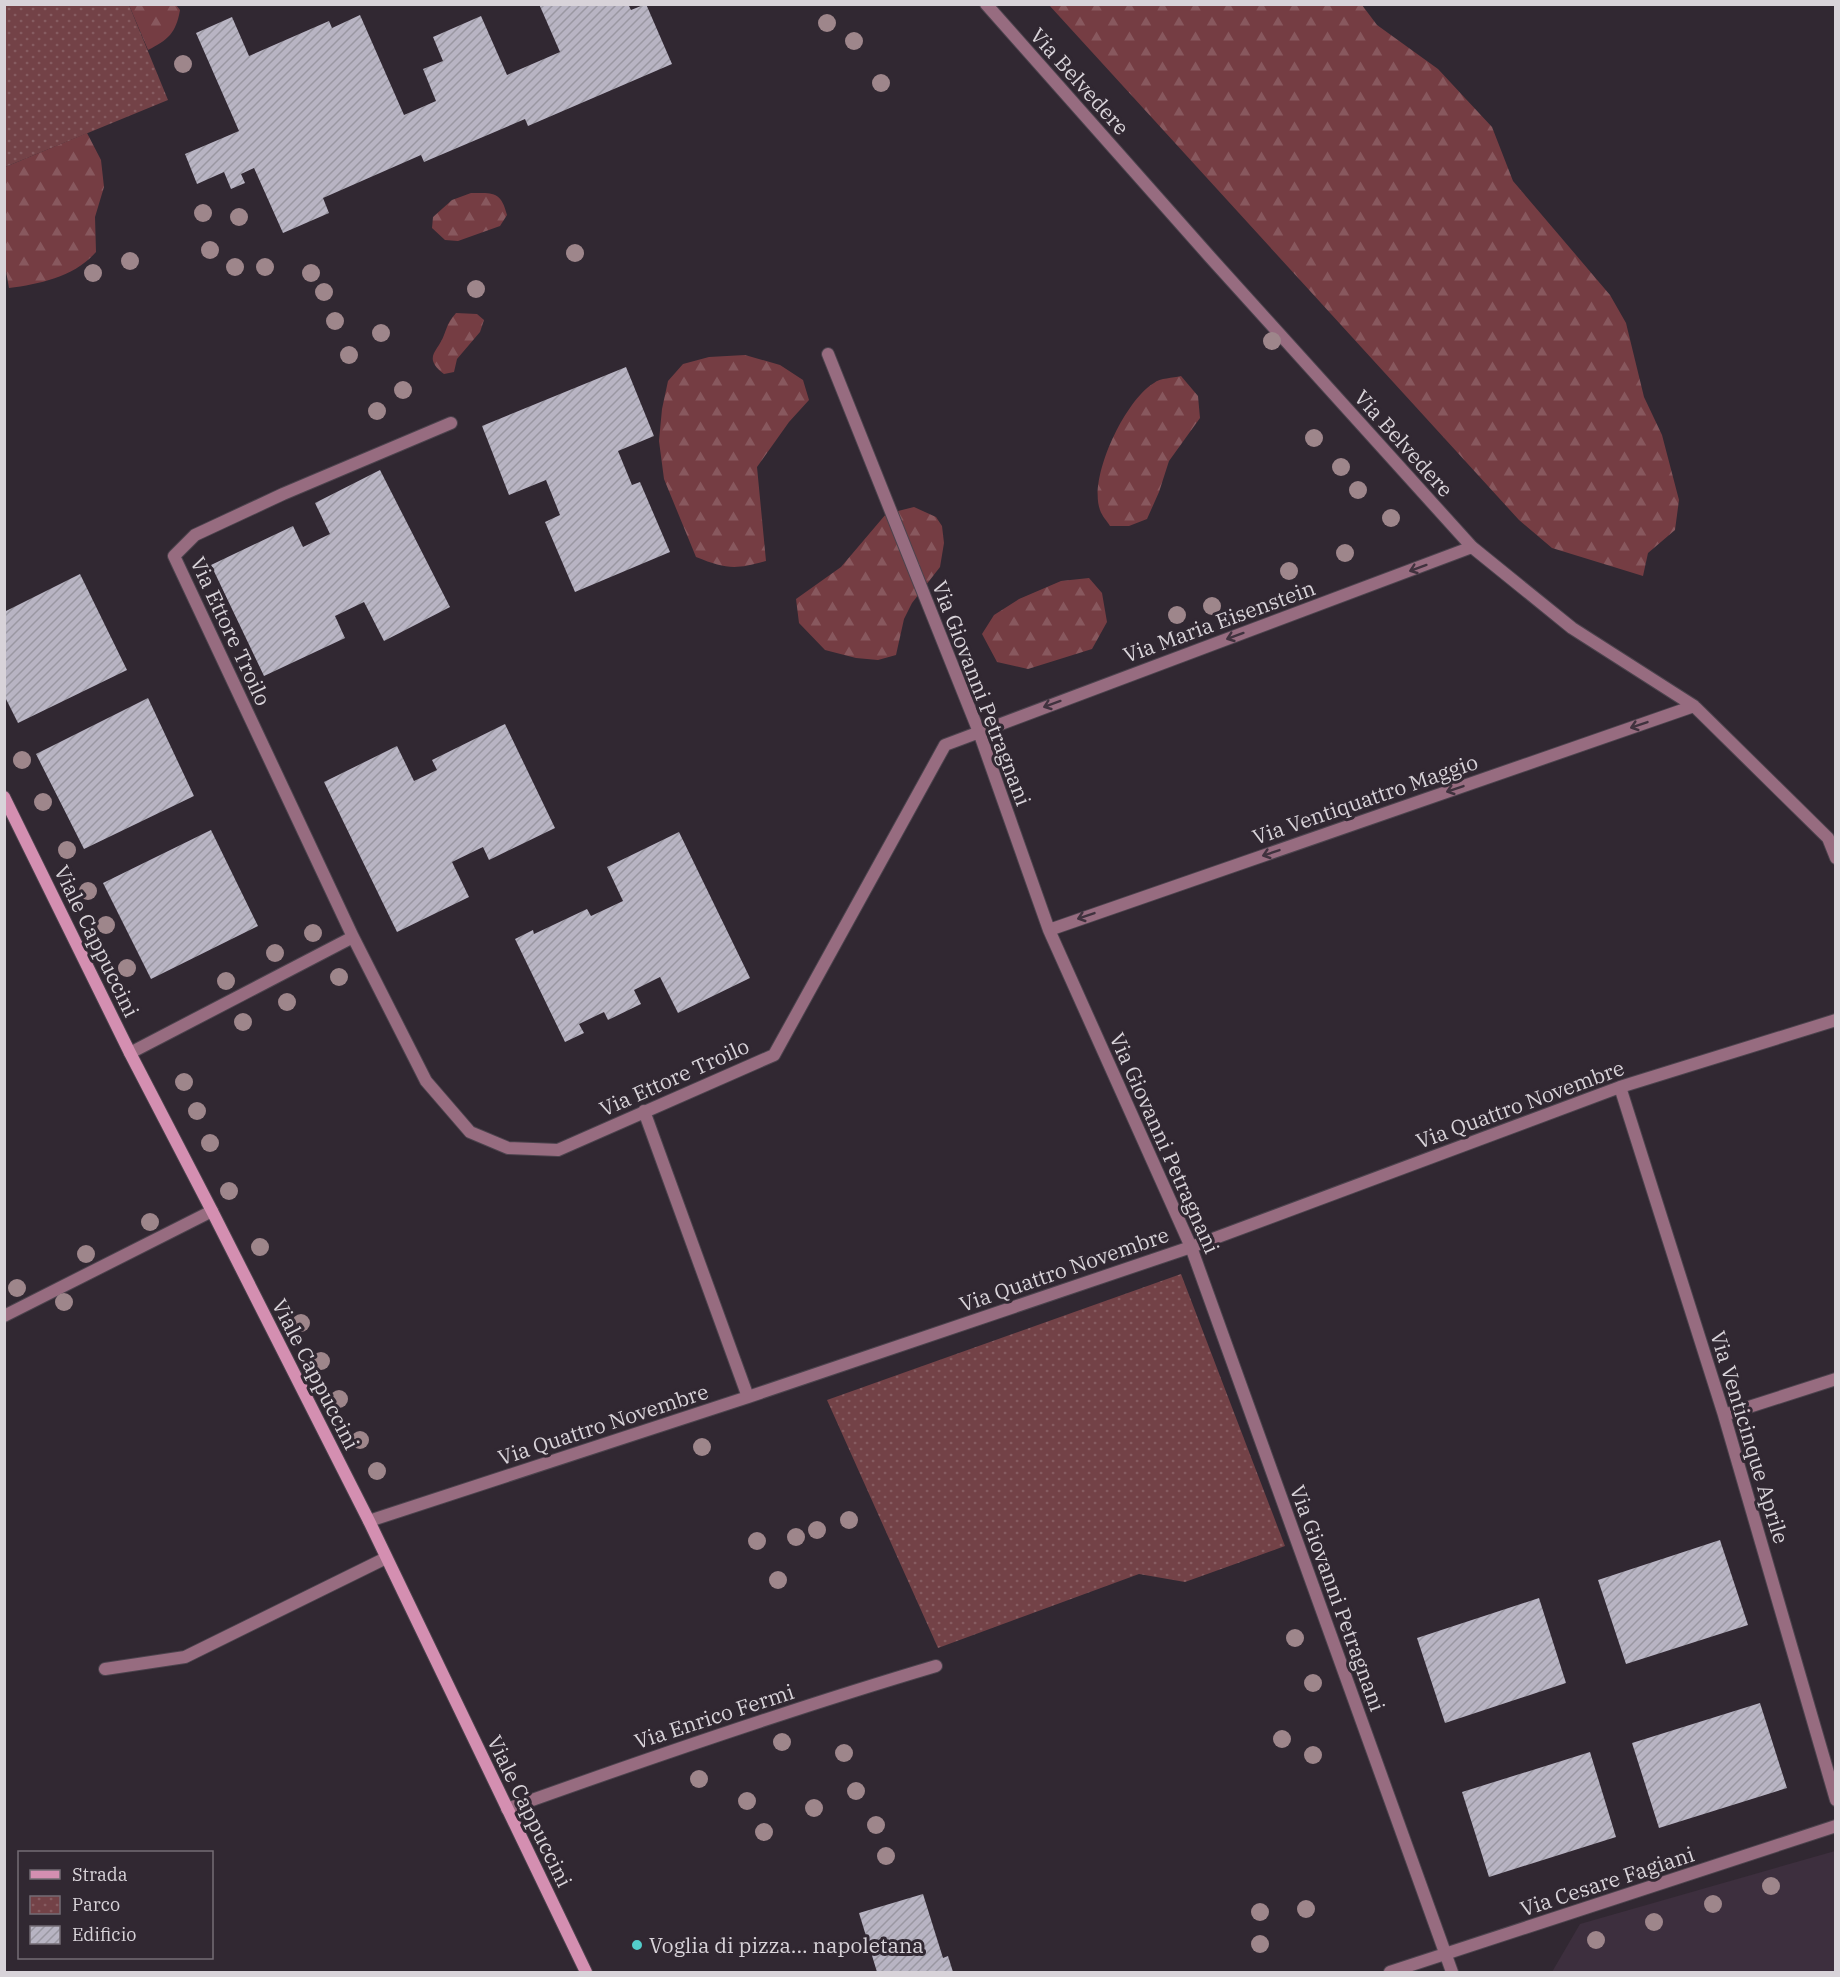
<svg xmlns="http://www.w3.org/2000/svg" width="1840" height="1977" font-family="'IBM Plex Serif',serif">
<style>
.built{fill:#3d2f3e}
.forest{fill:url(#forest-firs)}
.park{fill:url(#park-dots)}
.building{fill:url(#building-hatch)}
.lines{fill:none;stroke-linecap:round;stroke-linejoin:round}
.lane-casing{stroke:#4c434d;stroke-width:14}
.street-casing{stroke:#4c434d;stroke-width:14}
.secondary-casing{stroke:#4c434d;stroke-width:14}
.lane{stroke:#976c80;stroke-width:12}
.street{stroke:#976c80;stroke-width:12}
.secondary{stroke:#d48fb1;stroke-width:12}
.tree{fill:#9e868b}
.oneway{stroke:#40323e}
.poi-dot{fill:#53cdcb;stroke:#312832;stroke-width:2}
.labels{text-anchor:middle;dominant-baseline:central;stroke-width:6;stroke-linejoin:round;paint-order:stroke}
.street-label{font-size:21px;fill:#d8d3d9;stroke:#312832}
.poi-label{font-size:21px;fill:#d8d3d9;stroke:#312832;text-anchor:start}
</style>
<defs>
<pattern id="forest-firs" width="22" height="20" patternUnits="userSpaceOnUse" patternTransform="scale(1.5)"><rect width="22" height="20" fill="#753d43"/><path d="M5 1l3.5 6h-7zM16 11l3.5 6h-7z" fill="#88585e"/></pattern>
<pattern id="park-dots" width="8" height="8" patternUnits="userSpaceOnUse" patternTransform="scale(1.5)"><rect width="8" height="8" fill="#734247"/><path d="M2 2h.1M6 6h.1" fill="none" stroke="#865c61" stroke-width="1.8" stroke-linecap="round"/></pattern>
<pattern id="building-hatch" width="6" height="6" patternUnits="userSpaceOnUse" patternTransform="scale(1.5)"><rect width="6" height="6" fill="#b8b4c3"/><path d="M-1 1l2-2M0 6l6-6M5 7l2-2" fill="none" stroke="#9a97a2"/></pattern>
</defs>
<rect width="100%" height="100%" fill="#312832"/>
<!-- built -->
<path class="built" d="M1835,1851v121h-283l28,-48z"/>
<!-- forest -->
<path class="forest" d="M129,5h47l4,5c-4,23 -12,30 -32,40z
M1049,5h313l15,20 61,44 54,58 21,54 97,114 16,28 18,74 18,38 17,65 -4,30 -27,23 -5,23 -91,-28 -33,-28z
M87,133l14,27 3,27 -9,30 1,35c-22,25 -56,32 -87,36l-5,-28 1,-93z
M471,193c22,0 30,-2 36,22l-7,11 -42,15 -13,-1 -13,-12 1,-11 19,-17z
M456,313l21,1 7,6 -4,12 -23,27 -3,13 -10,2c-22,-17 -6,-22 0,-39 5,-12 3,-11 12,-22z
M745,355l35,10 23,15 6,20 -20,22 -32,45 9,94c-31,9 -40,8 -70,-4l-32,-78 -5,-38 3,-32 6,-28 15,-17 26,-7z
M1181,376l17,20 2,22 -31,43 -10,31 -12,27 -18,7h-19c-3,-5 -8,-10 -10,-16 -12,-32 25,-110 54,-127 6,-5 19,-5 27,-7z
M914,507l22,10 6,9 2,17 -4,24 -28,36 -8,16 -8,36 -18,5 -22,-2 -31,-8 -26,-27 -3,-24 45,-32 45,-53z
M1089,578l13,15 5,29 -15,27 -64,20 -31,-7 -15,-28 12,-19 25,-16 42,-18z"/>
<!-- park -->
<path class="park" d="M5,4l124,1 39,95 -163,67z
M1181,1274l104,272 -100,36 -46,-8 -201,74 -111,-248z"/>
<!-- building -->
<path class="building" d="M539,4h89l3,6 15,-6 26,60 -144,62 -3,-7 -101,43 -3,-7 -98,43 6,15 -46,20 -29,-65 -13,6 4,9 -14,6 -7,-17 -27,12 -12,-30 54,-23 -43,-98 36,-16 17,39 80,-35 3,7 28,-13 44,100 32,-14 -13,-32 20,-8 -10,-24 48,-21 26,59 53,-23z
M626,367l28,69 -36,15 14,34 8,-3 30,70 -95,40 -30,-70 15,-7 -14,-35 -37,15 -27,-69z
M380,470l70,137 -66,34 -20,-39 -29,14 10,22 -81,38 -53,-111 82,-39 10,21 27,-13 -15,-31z
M80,574l47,96 -109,53 -14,-28v-83z
M148,698l46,98 -110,53 -48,-95z
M505,724l50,104 -66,32 -6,-13 -31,15 17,35 -72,35 -73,-150 73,-36 17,35 23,-11 -5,-10z
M211,830l47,96 -107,53 -48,-96z
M679,832l71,146 -72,35 -18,-36 -26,13 7,14 -33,16 -4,-8 -25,12 5,9 -19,9 -50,-103 18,-9 1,4 53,-25 4,7 32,-15 -16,-34z
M1720,1540l28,85 -122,39 -28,-84z
M1539,1598l27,85 -121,40 -28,-85z
M1760,1703l27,85 -128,40 -27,-85z
M1590,1752l26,85 -127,40 -27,-85z
M923,1894l20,64 5,-2 5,16h-76l-18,-59z"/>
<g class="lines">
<!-- lane casing -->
<g class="lane-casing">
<path id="lane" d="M105,1669l80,-12 201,-99"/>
</g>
<!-- street casing -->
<g class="street-casing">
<path id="street" d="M986,4l224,253 262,290 100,81 122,78 134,132 8,20
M828,354l151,378 70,198 142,317 261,725
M451,423l-168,71 -88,41 -21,21 179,381 73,144 44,51 38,16 50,2 216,-95 171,-310 527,-198
M1049,930l645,-224
M130,1053l223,-116
M1620,1087l104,328 112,385
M644,1111l104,286
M4,1316l208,-105
M1724,1415l112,-36
M369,1521l379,-124 443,-150 429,-160 216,-67
M507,1809c142,-51 284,-100 429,-143
M1390,1972l446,-146"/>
</g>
<!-- secondary casing -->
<g class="secondary-casing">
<path id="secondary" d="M4,797l126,256 82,158 157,310 217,451"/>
</g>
<!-- lane -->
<use href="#lane" class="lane"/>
<!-- street -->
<use href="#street" class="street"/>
<!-- secondary -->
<use href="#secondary" class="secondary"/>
</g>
<!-- trees -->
<g class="tree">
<circle cx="827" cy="23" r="9"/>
<circle cx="854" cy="41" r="9"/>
<circle cx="183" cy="64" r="9"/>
<circle cx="881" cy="83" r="9"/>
<circle cx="203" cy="213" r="9"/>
<circle cx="239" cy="217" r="9"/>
<circle cx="210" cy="250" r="9"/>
<circle cx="575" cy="253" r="9"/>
<circle cx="130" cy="261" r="9"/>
<circle cx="235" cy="267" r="9"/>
<circle cx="265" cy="267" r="9"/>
<circle cx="93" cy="273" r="9"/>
<circle cx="311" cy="273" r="9"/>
<circle cx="476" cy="289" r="9"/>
<circle cx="324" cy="292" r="9"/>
<circle cx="335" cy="321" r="9"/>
<circle cx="381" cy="333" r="9"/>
<circle cx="1272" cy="341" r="9"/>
<circle cx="349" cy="355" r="9"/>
<circle cx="403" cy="390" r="9"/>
<circle cx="377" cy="411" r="9"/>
<circle cx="1314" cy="438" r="9"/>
<circle cx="1341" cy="467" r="9"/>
<circle cx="1358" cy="490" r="9"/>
<circle cx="1391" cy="518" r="9"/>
<circle cx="1345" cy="553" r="9"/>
<circle cx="1289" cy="571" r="9"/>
<circle cx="1212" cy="606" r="9"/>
<circle cx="1177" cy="615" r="9"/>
<circle cx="22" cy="760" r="9"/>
<circle cx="43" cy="802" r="9"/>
<circle cx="67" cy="850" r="9"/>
<circle cx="88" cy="891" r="9"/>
<circle cx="106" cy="925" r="9"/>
<circle cx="313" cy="933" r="9"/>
<circle cx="275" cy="953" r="9"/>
<circle cx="127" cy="968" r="9"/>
<circle cx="339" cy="977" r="9"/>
<circle cx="226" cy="981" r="9"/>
<circle cx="287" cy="1002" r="9"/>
<circle cx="243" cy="1022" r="9"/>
<circle cx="184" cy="1082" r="9"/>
<circle cx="197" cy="1111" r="9"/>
<circle cx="210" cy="1143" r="9"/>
<circle cx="229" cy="1191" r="9"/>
<circle cx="150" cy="1222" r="9"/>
<circle cx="260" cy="1247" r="9"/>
<circle cx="86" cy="1254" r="9"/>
<circle cx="17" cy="1288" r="9"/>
<circle cx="64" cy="1302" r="9"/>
<circle cx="301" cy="1323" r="9"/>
<circle cx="321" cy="1361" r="9"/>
<circle cx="339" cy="1399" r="9"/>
<circle cx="360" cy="1440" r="9"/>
<circle cx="702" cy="1447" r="9"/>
<circle cx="377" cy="1471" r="9"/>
<circle cx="849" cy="1520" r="9"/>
<circle cx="817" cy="1530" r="9"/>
<circle cx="796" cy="1537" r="9"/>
<circle cx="757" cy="1541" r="9"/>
<circle cx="778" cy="1580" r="9"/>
<circle cx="1295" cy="1638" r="9"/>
<circle cx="1313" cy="1683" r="9"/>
<circle cx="1282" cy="1739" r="9"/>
<circle cx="782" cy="1742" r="9"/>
<circle cx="844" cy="1753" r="9"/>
<circle cx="1313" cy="1755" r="9"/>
<circle cx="699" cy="1779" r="9"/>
<circle cx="856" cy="1791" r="9"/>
<circle cx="747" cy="1801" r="9"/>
<circle cx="814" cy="1808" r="9"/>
<circle cx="876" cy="1825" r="9"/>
<circle cx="764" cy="1832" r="9"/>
<circle cx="886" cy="1856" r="9"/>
<circle cx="1771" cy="1886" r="9"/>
<circle cx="1713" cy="1904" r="9"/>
<circle cx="1306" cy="1909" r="9"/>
<circle cx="1260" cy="1912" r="9"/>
<circle cx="1654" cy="1922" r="9"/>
<circle cx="1596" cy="1940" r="9"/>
<circle cx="1260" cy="1944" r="9"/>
</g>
<!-- one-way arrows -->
<defs><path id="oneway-shaft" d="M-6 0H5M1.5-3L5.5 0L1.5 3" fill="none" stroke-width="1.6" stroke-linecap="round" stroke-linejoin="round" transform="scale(1.5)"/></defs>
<g class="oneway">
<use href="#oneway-shaft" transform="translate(1418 568) rotate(160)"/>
<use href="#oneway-shaft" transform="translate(1235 636) rotate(160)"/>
<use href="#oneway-shaft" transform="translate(1052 704) rotate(160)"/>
<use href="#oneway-shaft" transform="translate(1639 725) rotate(161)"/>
<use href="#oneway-shaft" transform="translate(1455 789) rotate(161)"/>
<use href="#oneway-shaft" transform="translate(1271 853) rotate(161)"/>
<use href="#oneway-shaft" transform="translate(1086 916) rotate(161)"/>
</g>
<!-- markers -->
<circle class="poi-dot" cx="637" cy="1945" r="6"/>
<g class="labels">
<!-- street labels -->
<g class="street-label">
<text transform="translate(1080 81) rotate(48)">Via Belvedere</text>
<text transform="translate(1404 443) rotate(48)">Via Belvedere</text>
<text transform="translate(1219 621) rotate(-20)">Via Maria Eisenstein</text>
<text transform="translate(231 631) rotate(65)">Via Ettore Troilo</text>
<text transform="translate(982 693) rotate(69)">Via Giovanni Petragnani</text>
<text transform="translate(1365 799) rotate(-19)">Via Ventiquattro Maggio</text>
<text transform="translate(97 941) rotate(64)">Viale Cappuccini</text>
<text transform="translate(674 1077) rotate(-24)">Via Ettore Troilo</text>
<text transform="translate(1520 1104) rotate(-20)">Via Quattro Novembre</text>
<text transform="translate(1165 1143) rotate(66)">Via Giovanni Petragnani</text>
<text transform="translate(1064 1269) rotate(-19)">Via Quattro Novembre</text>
<text transform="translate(316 1374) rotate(63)">Viale Cappuccini</text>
<text transform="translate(603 1424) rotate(-18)">Via Quattro Novembre</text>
<text transform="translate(1750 1437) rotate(73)">Via Venticinque Aprile</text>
<text transform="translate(1338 1598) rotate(70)">Via Giovanni Petragnani</text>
<text transform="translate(714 1716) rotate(-18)">Via Enrico Fermi</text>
<text transform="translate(530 1811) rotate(64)">Viale Cappuccini</text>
<text transform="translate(1607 1881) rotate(-18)">Via Cesare Fagiani</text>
</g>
<!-- poi labels -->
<g class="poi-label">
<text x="649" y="1945">Voglia di pizza... napoletana</text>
</g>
</g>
<!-- border -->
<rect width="1840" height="1977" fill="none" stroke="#d8d3d9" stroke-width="12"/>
<!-- legend -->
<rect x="18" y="1851" width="195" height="108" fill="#312832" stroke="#746c75" stroke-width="1.5"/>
<rect x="30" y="1870" width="30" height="9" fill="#d48fb1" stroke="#746c75" stroke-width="1.5"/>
<text x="72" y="1881" font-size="18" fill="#d8d3d9">Strada</text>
<rect x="30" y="1896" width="30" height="18" fill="url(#park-dots)" stroke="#746c75" stroke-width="1.5"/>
<text x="72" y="1911" font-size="18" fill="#d8d3d9">Parco</text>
<rect x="30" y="1926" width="30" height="18" fill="url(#building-hatch)" stroke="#746c75" stroke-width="1.5"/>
<text x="72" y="1941" font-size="18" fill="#d8d3d9">Edificio</text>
</svg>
